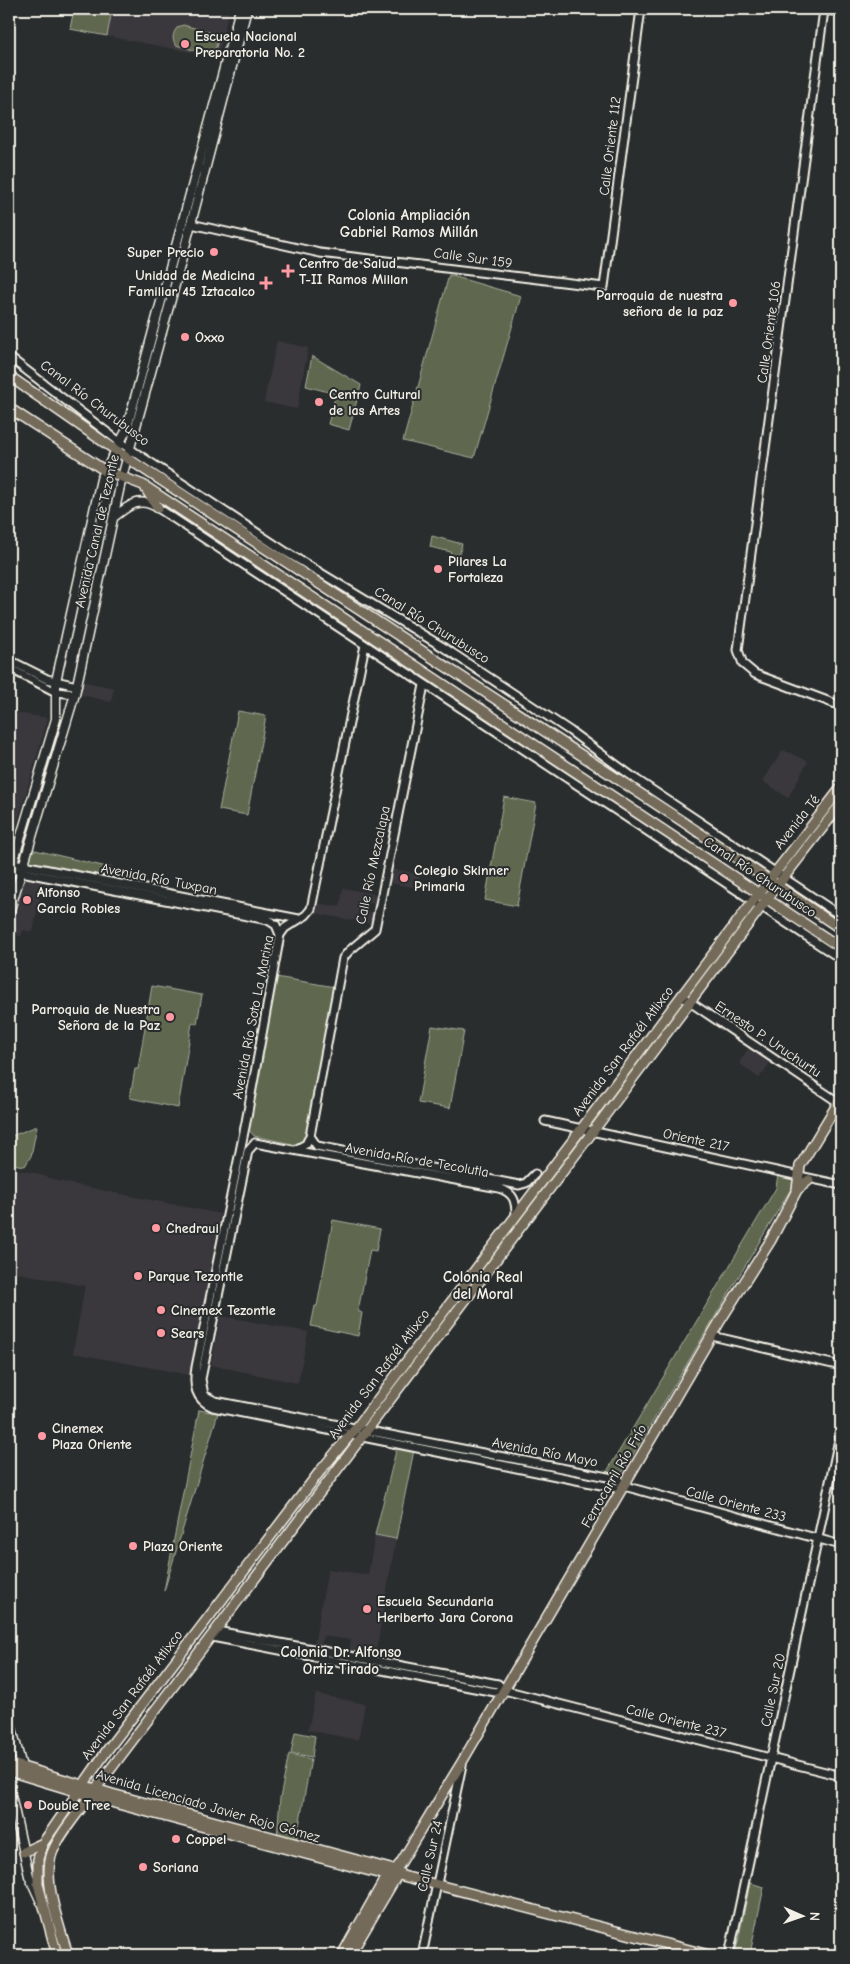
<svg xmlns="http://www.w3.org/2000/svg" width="850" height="1964" font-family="'Comic Neue',sans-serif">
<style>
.built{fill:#3b393e}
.green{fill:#5e684f;stroke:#a9ac9c}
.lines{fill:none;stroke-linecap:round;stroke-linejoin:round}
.tertiary-casing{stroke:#f4f1e8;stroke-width:11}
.secondary-casing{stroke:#f4f1e8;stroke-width:11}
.primary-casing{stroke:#f4f1e8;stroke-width:12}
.tertiary{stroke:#2a2d2e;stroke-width:7}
.secondary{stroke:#2a2d2e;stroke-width:8}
.primary{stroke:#736b5a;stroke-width:9}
.poi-dot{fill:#ff9aa2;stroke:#2a2d2e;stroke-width:2}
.labels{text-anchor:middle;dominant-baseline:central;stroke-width:4;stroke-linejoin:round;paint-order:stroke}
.poi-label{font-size:14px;font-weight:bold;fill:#f4f1e8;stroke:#2a2d2e;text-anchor:start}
.street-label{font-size:14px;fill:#f4f1e8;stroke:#2a2d2e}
.neighbourhood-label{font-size:15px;font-weight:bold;fill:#f4f1e8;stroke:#2a2d2e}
</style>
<rect width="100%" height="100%" fill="#2a2d2e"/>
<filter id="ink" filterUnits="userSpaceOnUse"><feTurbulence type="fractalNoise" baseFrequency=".02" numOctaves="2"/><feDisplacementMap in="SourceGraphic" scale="10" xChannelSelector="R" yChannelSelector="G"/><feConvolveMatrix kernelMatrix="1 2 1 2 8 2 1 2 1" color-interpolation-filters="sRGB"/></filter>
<g filter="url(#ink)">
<!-- built -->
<path class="built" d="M73,9h156l-11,48 -149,-28z
M277,341l31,7 -11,61 -33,-7z
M80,681l34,7 -3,14 -33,-8z
M9,712l39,6 -39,133z
M783,750l25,11 -20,37 -25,-17z
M390,869l30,5 -2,14 -27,-5 -2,-3z
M22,876l21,5 -10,51 -10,-2 -2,6 -12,-3v-11z
M343,888l31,6 2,4 -1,6 -13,-2 -2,8 15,3 -2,11 -59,-11 2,-10 24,4z
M750,1046l22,14 -13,18 -20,-15z
M9,1168l25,5 27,9 159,32 -30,161 -117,-22 12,-67 -76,-15z
M221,1316l87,16 -10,51 -87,-18z
M375,1535l21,4 -21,118 -26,-5 2,-12 -28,-4 -2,11 -7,-2 14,-76 40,6z
M316,1694l49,10 -7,36 -50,-10z"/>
<!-- green -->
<path class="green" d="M74,9l37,6 -4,21 -37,-7z
M183,25l33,9 2,5 -3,12 -8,3 -31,-9c-5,-6 -3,-13 2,-18z
M449,275l72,21 -47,162 -71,-17z
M312,356l49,29 -12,45 -21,-6 8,-30 -30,-8z
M432,536l30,8 -4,17 -9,-2 2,-7 -21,-5z
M238,711l28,5 -19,99 -28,-5z
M504,797l32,6 -19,103 -32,-6z
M31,849l80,19 -2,12 -83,-15z
M276,977l59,10 -29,154 -9,4 -43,-9 -5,-6z
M152,986l50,9 -5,29 -5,-1 -14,85 -48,-10 5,-29h3z
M432,1026l32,5 -14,77 -32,-5z
M37,1126l-6,30 -6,10 -13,-2 -3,-10v-17z
M778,1174l15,2 -1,11 -170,286h-16l170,-285z
M333,1220l47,9 -4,22 -6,-1 -12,61 4,2 -4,23 -47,-10 4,-20h2z
M199,1410l19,3 -54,178z
M397,1447l17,3 -18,89 -21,-4z
M295,1732l20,4 -3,21 -21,-4z
M289,1754l22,5 -15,84 -19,-6 3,-39z
M750,1883l14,4 -14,67 -14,-3z"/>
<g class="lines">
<!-- tertiary casing -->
<g class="tertiary-casing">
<path id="tertiary" d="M824,10l-86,640 5,14 12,10 86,32
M191,224l129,29 284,34 37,-278
M9,357l112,86 165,109 157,95 127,84 67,49 204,136
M158,508l683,451
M365,645l-54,264 -5,6 -21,13 -5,7 -34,187 -50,245c-3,18 -1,33 17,40l403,81 8,-2 217,59
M9,660l38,19 30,7
M9,668l47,24 19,2
M13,863l286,56
M11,870l257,50 8,5 4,10
M681,996l160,108
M545,1121l296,64
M310,1136l7,10 202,39 7,-2 9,-9
M255,1143l-7,8 -47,228 3,16 11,6 403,78 6,7
M255,1143l244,45c15,5 17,13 17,27
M295,1150l11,-6 4,-8 33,-178 6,-7 26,-22 49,-244
M712,1336l129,30
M217,1631l281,53 6,6 337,86
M212,1637l283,55 9,-2
M422,1955l40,-190
M729,1955l112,-525"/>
</g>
<!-- secondary casing -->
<g class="secondary-casing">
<path id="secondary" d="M816,9l25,3
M114,517c15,-12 26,-21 44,-9
M9,876l47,-157v-38l45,-202 25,-48 114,-422
M9,913l66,-219 47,-217 53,-192 72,-276
M9,1717l13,50
M9,1786l20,90 12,26"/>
</g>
<!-- primary casing -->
<g class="primary-casing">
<path id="primary" d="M9,376l118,82 555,363 159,108
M9,408l95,62 39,15 698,463
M146,489l12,19
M797,1190l12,-10
M9,1763l103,31 282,76 3,3
M9,1771l109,33 271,72 10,-1 310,80
M24,1852l19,-9
M57,1955l-19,-71v-25l5,-16 65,-94 213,-279 36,-43 396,-526 88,-113
M68,1955c-8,-27 -26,-74 -16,-102 8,-20 26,-40 39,-58l503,-665 173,-231 74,-95
M342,1955l40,-71 18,-20 62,-102 258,-441 51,-81 26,-50 3,-24 41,-68
M350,1955l49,-83"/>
</g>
<!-- tertiary -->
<use href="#tertiary" class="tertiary"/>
<!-- secondary -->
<use href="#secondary" class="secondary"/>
<!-- primary -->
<use href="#primary" class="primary"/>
</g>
</g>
<!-- markers -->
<g class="poi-dot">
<circle cx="185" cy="44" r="5"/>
<circle cx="214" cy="252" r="5"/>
<path d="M285.5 263.5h5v5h5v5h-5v5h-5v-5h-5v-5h5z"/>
<path d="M263.5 275.5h5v5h5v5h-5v5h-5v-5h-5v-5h5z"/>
<circle cx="733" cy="303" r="5"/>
<circle cx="185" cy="337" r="5"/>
<circle cx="319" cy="402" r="5"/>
<circle cx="438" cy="569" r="5"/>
<circle cx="404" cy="878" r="5"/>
<circle cx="27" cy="900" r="5"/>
<circle cx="170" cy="1017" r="5"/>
<circle cx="156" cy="1228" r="5"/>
<circle cx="138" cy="1276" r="5"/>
<circle cx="161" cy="1310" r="5"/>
<circle cx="161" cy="1333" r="5"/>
<circle cx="42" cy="1436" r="5"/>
<circle cx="133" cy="1546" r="5"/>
<circle cx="367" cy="1609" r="5"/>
<circle cx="28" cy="1805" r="5"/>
<circle cx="176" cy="1839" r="5"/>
<circle cx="143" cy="1867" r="5"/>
</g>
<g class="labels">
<!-- poi labels -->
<g class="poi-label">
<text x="195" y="36">Escuela Nacional<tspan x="195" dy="16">Preparatoria No. 2</tspan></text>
<text x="204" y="252" text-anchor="end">Super Precio</text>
<text x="299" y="263">Centro de Salud<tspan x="299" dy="16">T-II Ramos Millan</tspan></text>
<text x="255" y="275" text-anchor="end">Unidad de Medicina<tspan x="255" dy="16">Familiar 45 Iztacalco</tspan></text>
<text x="723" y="295" text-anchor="end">Parroquia de nuestra<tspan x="723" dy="16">señora de la paz</tspan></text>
<text x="195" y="337">Oxxo</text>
<text x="329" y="394">Centro Cultural<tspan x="329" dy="16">de las Artes</tspan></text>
<text x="448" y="561">Pilares La<tspan x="448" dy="16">Fortaleza</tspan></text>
<text x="414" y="870">Colegio Skinner<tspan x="414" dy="16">Primaria</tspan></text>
<text x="37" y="892">Alfonso<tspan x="37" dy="16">Garcia Robles</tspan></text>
<text x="160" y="1009" text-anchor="end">Parroquia de Nuestra<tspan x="160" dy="16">Señora de la Paz</tspan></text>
<text x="166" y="1228">Chedraui</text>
<text x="148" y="1276">Parque Tezontle</text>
<text x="171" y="1310">Cinemex Tezontle</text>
<text x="171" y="1333">Sears</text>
<text x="52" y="1428">Cinemex<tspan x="52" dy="16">Plaza Oriente</tspan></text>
<text x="143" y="1546">Plaza Oriente</text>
<text x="377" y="1601">Escuela Secundaria<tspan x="377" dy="16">Heriberto Jara Corona</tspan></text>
<text x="38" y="1805">Double Tree</text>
<text x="186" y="1839">Coppel</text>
<text x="153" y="1867">Soriana</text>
</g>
<!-- street labels -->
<g class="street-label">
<text transform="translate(610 146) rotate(-83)">Calle Oriente 112</text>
<text transform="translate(473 258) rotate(8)">Calle Sur 159</text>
<text transform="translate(769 332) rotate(-82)">Calle Oriente 106</text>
<text transform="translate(95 403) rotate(37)">Canal Río Churubusco</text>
<text transform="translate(97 531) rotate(-77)">Avenida Canal de Tezontle</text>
<text transform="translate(432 625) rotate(32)">Canal Río Churubusco</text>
<text transform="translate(797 822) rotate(-52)">Avenida Té</text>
<text transform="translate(373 865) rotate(-78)">Calle Río Mezcalapa</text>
<text transform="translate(760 877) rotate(34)">Canal Río Churubusco</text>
<text transform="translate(159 879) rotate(11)">Avenida Río Tuxpan</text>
<text transform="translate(253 1017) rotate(-79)">Avenida Río Soto La Marina</text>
<text transform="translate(768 1039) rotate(34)">Ernesto P. Uruchurtu</text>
<text transform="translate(623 1051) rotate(-53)">Avenida San Rafaél Atlixco</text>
<text transform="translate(696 1140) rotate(12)">Oriente 217</text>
<text transform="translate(417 1160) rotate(10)">Avenida Río de Tecolutla</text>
<text transform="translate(379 1374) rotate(-53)">Avenida San Rafaél Atlixco</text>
<text transform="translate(545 1452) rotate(11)">Avenida Río Mayo</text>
<text transform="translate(614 1476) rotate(-60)">Ferrocarril Río Frío</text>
<text transform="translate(736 1504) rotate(15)">Calle Oriente 233</text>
<text transform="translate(773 1690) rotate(-78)">Calle Sur 20</text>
<text transform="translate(132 1695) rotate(-53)">Avenida San Rafaél Atlixco</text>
<text transform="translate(676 1721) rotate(14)">Calle Oriente 237</text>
<text transform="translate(208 1806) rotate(16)">Avenida Licenciado Javier Rojo Gómez</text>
<text transform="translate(430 1856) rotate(-77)">Calle Sur 24</text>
</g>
<!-- neighbourhood labels -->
<g class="neighbourhood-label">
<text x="409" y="215">Colonia Ampliación<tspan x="409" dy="17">Gabriel Ramos Millán</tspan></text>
<text x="483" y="1277">Colonia Real<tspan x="483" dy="17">del Moral</tspan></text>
<text x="341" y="1652">Colonia Dr. Alfonso<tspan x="341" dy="17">Ortiz Tirado</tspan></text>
</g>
</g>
<!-- margin -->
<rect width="850" height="1964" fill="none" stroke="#2a2d2e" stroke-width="30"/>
<rect x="15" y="15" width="820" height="1934" fill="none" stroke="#f4f1e8" stroke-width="2" filter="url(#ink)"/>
<!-- north arrow -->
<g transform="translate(802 1916) rotate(92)" stroke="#2a2d2e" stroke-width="4" paint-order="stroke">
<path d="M0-4L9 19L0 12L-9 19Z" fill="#f4f1e8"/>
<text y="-8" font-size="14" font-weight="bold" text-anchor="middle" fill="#f4f1e8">N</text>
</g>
</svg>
